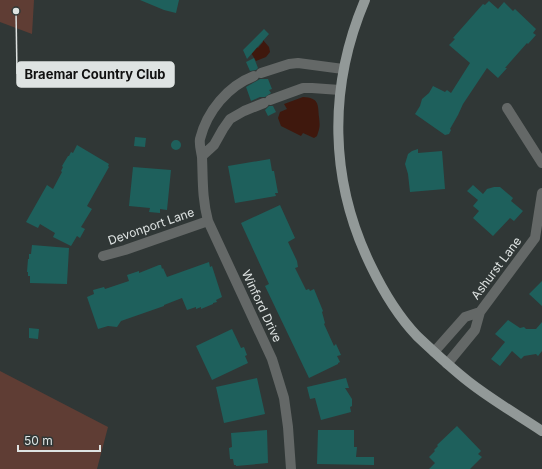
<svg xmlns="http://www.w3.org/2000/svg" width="542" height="469" font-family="Inter,sans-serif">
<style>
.green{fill:#5f3d34}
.water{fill:#3f180d}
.building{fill:#1e605c}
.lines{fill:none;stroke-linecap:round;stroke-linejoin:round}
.minor{stroke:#646867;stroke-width:10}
.major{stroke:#929998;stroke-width:10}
.labels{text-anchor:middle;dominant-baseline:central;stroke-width:3;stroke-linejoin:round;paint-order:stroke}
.street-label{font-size:12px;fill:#dee3e2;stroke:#303736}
.leader{fill:none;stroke:#dee3e2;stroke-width:1.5}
.callout-dot{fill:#dee3e2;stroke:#303736;stroke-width:1.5}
.callout{fill:#dee3e2;stroke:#dee3e2;stroke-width:1.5}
.callout-label{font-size:13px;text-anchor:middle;font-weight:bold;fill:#111}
</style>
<rect width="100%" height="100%" fill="#303736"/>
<!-- green -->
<path class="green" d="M0,0h34l-2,34 -32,-12z
M0,371l108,56 -11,42h-97z"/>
<!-- water -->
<path class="water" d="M263,40l6,7 1,5 -4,5 -10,4 -6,-10 5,-5 3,2 5,-6z
M303,97c16,1 15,7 16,20 1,9 1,10 -2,19l-3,2 -11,-5 -2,3 -20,-10 -3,-8 2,-6 7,-3 -3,-5z"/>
<!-- building -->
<path class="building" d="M140,0h39l-3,13 -12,-3z
M489,1l9,8 6,-7 9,9 2,-2 21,20 -3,4 3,2 -8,9 -1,-1 -22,25h2l-9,10 -11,-10 -24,36 -5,11 -8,14 1,1 -2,4 -4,1 -30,-21 5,-8 2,-7 7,-6 4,-7 12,6 2,-2 4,3 19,-30 -21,-18 6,-6 -2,-1 30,-34 2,1z
M264,29l5,5 -22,25 -4,-9z
M254,58l4,10 -2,2 -6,1 -4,-9z
M260,79h8l4,10 -3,1 2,3 -6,4h-5l-9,4 -5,-14z
M269,106h4l3,6 -8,4 -3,-6z
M135,137l11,1 -1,9 -11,-1z
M171 145a5 5 0 1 1 10 0a5 5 0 1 1-10 0Z
M77,145l32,19 -1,2 1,1 -22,39 5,3 -11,18 4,2 -5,9 -3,-2 -6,10 -18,-9 2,-4 -15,-9 -2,4 -12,-6 21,-37 6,4 9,-17 -1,-1 2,-4 -1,-1 6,-10h1l2,-4 2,1z
M418,149v4l24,-2 3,38 -35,3 -2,-18 -3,-10 3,-10 4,-3z
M270,159l2,12h2l4,22h-3l1,3 -41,7 -7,-37z
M133,167l38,3 -4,40 -7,-1v4l-11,-1 1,-4 -21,-2z
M473,185l10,9 4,-5 7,-2h6l13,11 -2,3 12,10 -9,10 -4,-3 -17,18 -20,-18 6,-7 -6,-5 5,-6 -11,-9z
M280,205l15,33 -7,4 9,19 1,6 -3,1 11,22 3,-1 1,2 4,-2 9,22 -1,1 3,11 -1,1 10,22 2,-2 5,11 -4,1 3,6 -2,1v1l-29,14 -44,-92 4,-2 -28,-61z
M32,245l37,3 -2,36 -37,-1v-7h-2v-4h-1l1,-13h1v-5h2z
M209,262l1,5 2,-1 10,31 -6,3 1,2 -4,1v1l-12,5v-2l-5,2v-2l-9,3 -5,-12 -18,7v1l-43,15 -4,6 -9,-1 -10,3 -11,-32 7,-3 -1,-4 11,-3 1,2 24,-8 -2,-6 12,-4v2l20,-8h2l1,4 1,-1 4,9z
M542,281v25l-13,-12z
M508,320l12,8 4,-1 2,2h10l6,-7v29l-4,5 -2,-2 -12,2 -3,3 -9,-8 -12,15 -9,-7 14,-17 -10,-8z
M29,328l10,1 -1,10 -9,-1z
M232,329l9,19 3,-1 3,8 -2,1 3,7 -36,17 -16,-34z
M257,378l8,36 -41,9 -8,-36z
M346,378l3,10h-4l7,11v7l-2,1 1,5 -30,8 -6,-22 -5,1 -3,-12z
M457,426l24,25 -3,3 4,3 -12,12h-41l6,-6 -6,-6 6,-6 -1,-1 4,-4 -1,-1z
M267,430l1,33 -32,3v-1h-2l-1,-6h-3l-1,-11 3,-1 -1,-14z
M318,430h36v17h3l-1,10h18v8l-57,-1z"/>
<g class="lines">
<!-- minor -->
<path class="minor" d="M261,73l28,-9 9,-1 45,6
M254,76c-26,10 -47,35 -54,63 -1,5 1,12 2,18 1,23 0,41 6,64l64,138 12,39 4,29 3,42
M270,100l33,-12h9l28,2
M507,108l35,55
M202,156l12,-11 9,-16 7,-10 14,-8 20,-8
M103,256l22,-6 83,-29
M480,312l55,-74 7,-45
M434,352l31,-35 15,-5 -5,18 -28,34"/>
<!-- major -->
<path class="major" d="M365,0c-37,87 -36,180 6,266 12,25 27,50 46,70 17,16 34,32 52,46 23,18 49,33 73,49"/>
</g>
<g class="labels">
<!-- street labels -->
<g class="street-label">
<text transform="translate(151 226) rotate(-19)">Devonport Lane</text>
<text transform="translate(496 268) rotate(-53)">Ashurst Lane</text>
<text transform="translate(262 306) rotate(65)">Winford Drive</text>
</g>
</g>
<!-- callouts -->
<path class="leader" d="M16 11L17 74"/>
<circle class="callout-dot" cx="16" cy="11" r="4"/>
<rect class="callout" x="17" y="62" width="157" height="25" rx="4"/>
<g class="callout-label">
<text x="95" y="79">Braemar Country Club</text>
</g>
<!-- scale -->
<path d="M18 445v6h82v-6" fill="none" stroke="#dee3e2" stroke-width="2"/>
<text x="24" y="445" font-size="12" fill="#dee3e2" stroke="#303736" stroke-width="3" paint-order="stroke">50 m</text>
</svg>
